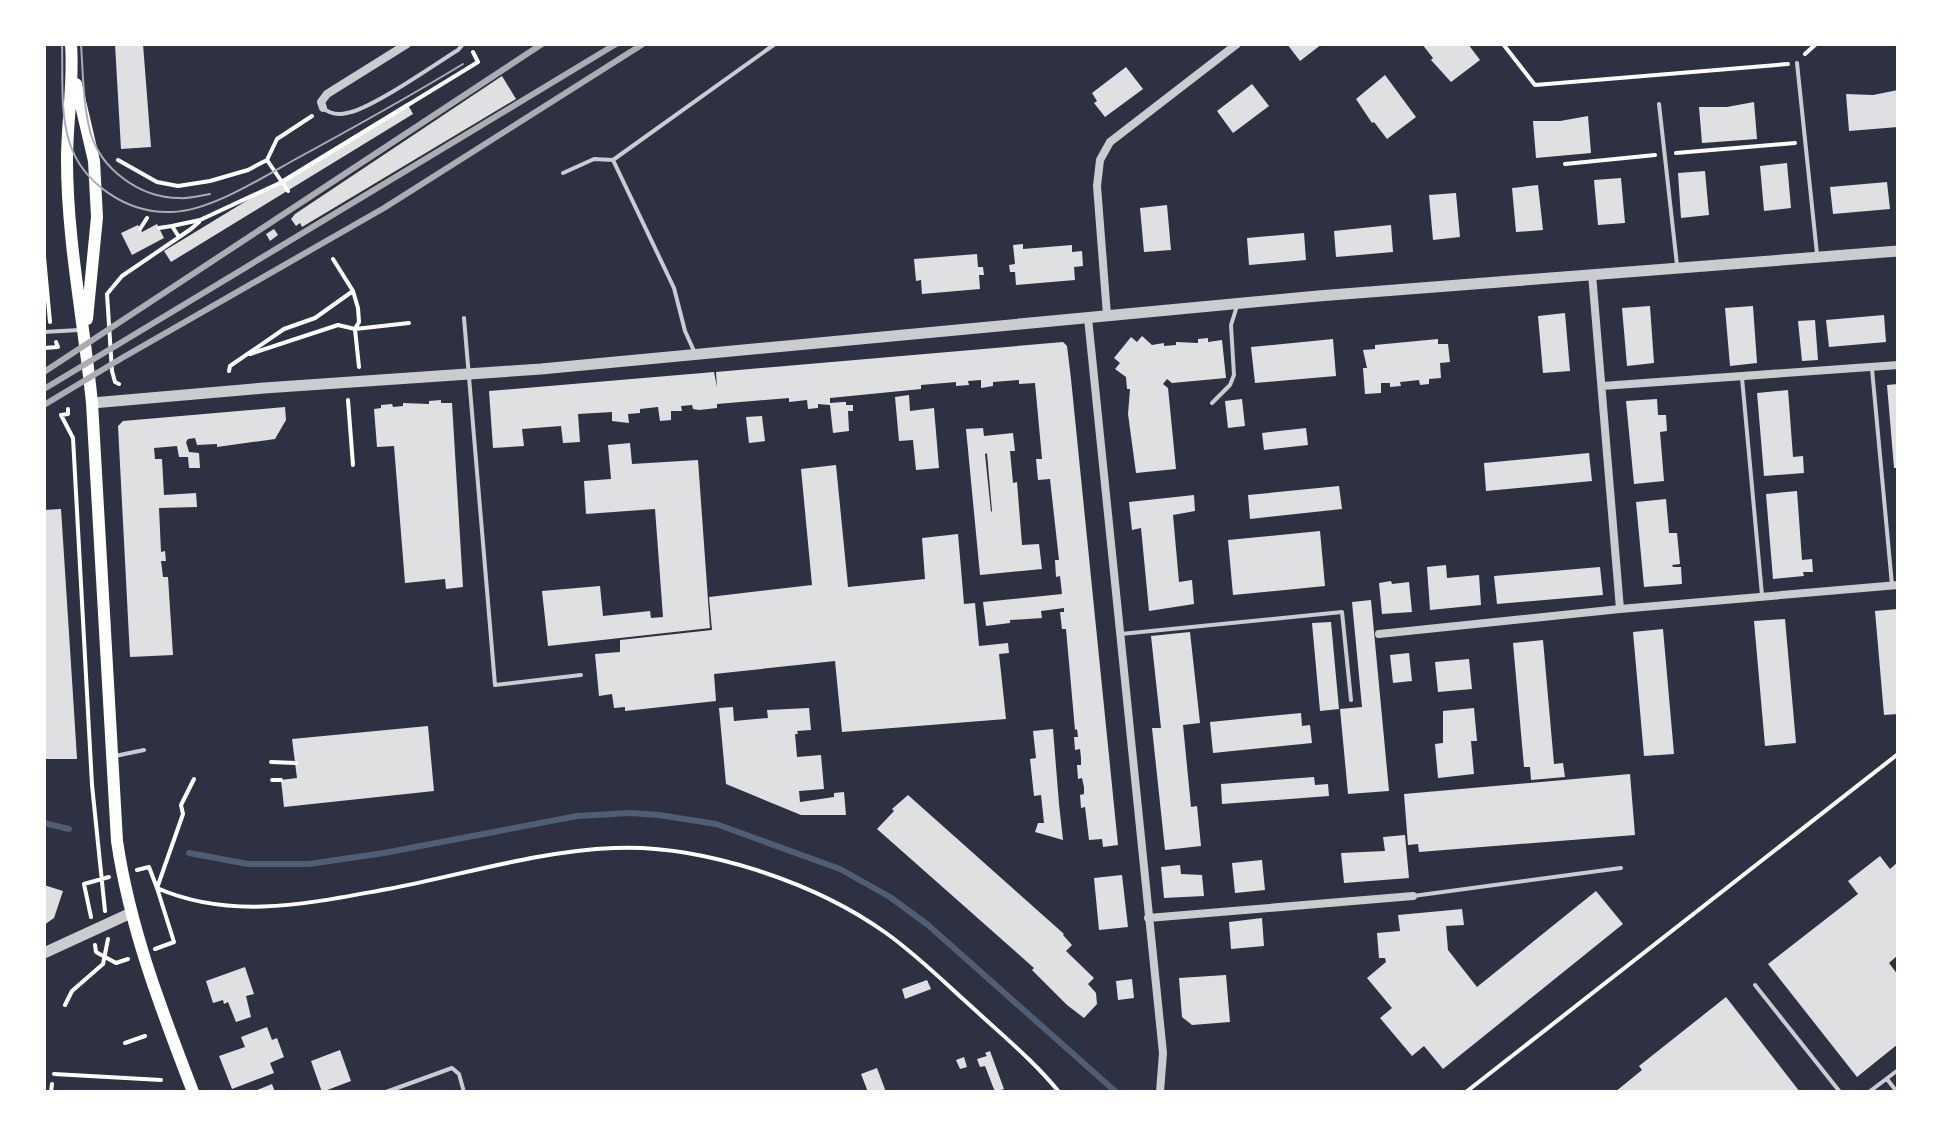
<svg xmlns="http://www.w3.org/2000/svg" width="1942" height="1136" font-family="Lora,serif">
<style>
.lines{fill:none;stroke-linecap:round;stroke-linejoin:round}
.stream{stroke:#4f5d75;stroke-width:6}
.building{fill:#e0e0e3;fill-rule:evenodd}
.path{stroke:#fff;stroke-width:4}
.service{stroke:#caccd0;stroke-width:4}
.minor{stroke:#caccd0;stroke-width:8}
.tertiary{stroke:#caccd0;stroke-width:11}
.secondary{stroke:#fff;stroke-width:12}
.tram{stroke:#abadb3;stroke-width:2}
.rail{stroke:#abadb3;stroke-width:6}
</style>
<rect width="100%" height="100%" fill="#2d3142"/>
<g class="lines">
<!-- stream -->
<path class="stream" d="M44,823l25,6
M189,853l59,11h61l75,-11 193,-37 53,-3 29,2 57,9 124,45 50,28 38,28 188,167"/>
</g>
<!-- building -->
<path class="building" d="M115,44h28l8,103 -30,2z
M1287,44h35l-22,17z
M1422,44h46l12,16 -29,22 -20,-22 2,-2z
M1126,67l17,22 -38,28 -11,-14 3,-2 -5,-8z
M1385,75l31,42 -29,22 -13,-17 -2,1 -16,-24z
M502,76l14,23 -214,128 -2,-4 -4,3 -5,-7 4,-5z
M1252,84l17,22 -36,27 -16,-22z
M1898,90v37l-49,4 -3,-37 27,1z
M1754,102l3,37 -55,4 -3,-36h28z
M407,103l6,11 -242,148 -7,-11z
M1588,116l3,37 -55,5 -3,-37h27z
M1787,163l4,45 -27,3 -4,-45z
M1705,171l4,44 -28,3 -3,-45z
M1621,178l4,45 -27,2 -4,-45z
M1887,182l3,27 -57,5 -3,-27z
M1538,185l5,45 -27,2 -4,-44z
M1456,193l4,44 -27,3 -4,-45z
M1167,205l4,45 -27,2 -4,-44z
M157,224l7,14 -32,17 -11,-22 17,-8 4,7z
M1391,225l2,27 -57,5 -2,-26z
M274,229l4,6 -8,6 -4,-7z
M1304,233l2,27 -57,5 -2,-27z
M1023,244v5l49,-4v7l10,-1 1,15 -9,1 1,13 -59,5 -1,-13h-5l-1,-7 6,-1 -2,-19z
M977,254l1,13h5l1,8h-5l1,14 -58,5 -1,-14 -5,1 -2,-22z
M1650,306l4,57 -27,3 -5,-58z
M1753,306l4,57 -27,3 -5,-58z
M1565,313l5,58 -27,2 -5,-57z
M1884,315l2,27 -57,5 -3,-27z
M1815,320l3,40 -16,1 -4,-40z
M1142,336l10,9 12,-2v3l12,-1v-3l22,1v-4l10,-1v4l14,-2 4,38 -54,5 -5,-4 -4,5 5,4 8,81 -40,4 -8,-59 2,-25h-3l-1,-12 -11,-8 5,-6 -6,-5 17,-21 6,5z
M1333,339l3,37 -81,7 -4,-36z
M1438,339v5h10l2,18 -10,1 1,15 -12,1v5l-9,1 -1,-5 -19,2 1,4 -11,1v-4h-9v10l-16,1 -2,-26h4l-4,-18 12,-1v-4z
M1063,342l4,4 4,33 47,466 -15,2 -1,-8 -13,1 -4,-33 -4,1 -1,-13 4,-1v-7l-2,-9 -4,1 -1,-14h4v-7l-1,-9 -5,1 -1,-13h4l-1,-8 -2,1 -9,-101h-4l-2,-17h4v-4l-23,3 1,7 -32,2v3l-24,3 -3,-24 79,-8 -2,-18 -4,1 -1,-17h4l-9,-81 -12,1 -2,-21h6l-7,-76 -16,1v-4l-26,2v4l-12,2v-8l-13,1 1,4 -13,1v-4l-35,3v4l-91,9v5l13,-1h3v3h7v6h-5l1,20 -16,2 -3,-28 -12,-1v4l-10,1 -1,-9 -18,2v-4l-72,6v4l-18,2 -6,-1 -1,-4 -11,1 1,5h-11v9l-11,1 -2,-14 -18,2v4l-12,1 1,9 -17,-2v-9l-34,2 2,28 -17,1 -2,-17 -39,3 2,17 -31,2 -4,-57 225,-19 3,15 -1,-15z
M1898,384v84h-4l-7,-83z
M1788,390l5,67 10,-1 1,17 -40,3 -7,-83z
M909,395l1,16 24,-3 5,60 -23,2 -3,-30 -14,1 -4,-44z
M1242,399l3,27 -17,2 -3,-27z
M1657,399l1,16h8l1,16 -7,1 4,49 -30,3 -8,-83z
M441,400v3h11l11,184 -17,2 -1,-10 -40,4 -11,-137 -17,1 -3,-38 7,-1v-3l11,-1 1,3 10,-1v-3l26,1v-3z
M285,407l1,13 -11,19 -58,8v-3l-20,1 -2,-7 -7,1 -2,3 3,10 10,1 1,15h-11l-1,-11h-9l-2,-11 -23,2 1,11h7l2,36 32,-2 1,14 -38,1 2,44 4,-1 1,10h-5l2,16h5l5,78 -43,2 -12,-231 5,-5z
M762,416l3,25 -16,2 -3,-26z
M983,428l1,8 29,-3 2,18h-5l3,32 4,-1 5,63 17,-1 3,25 -62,6 -14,-146zM987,453l5,58 -1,1 -6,-58z
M1306,428l2,17 -44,5 -2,-17z
M630,443l2,21 66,-4 12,168 -162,18 -6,-55 58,-5 3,30 47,-5 1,7 12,-1 -8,-108 -69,5 -2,-33 27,-2 -3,-34z
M1589,453l3,28 -106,10 -2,-28z
M836,465l12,122 77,-8 -3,-41 36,-4 6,70 11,-1 4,43 29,-3 1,10 -10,1 7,65 -164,13 -7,-71 -121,13 2,27 -91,10v-4l-11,1 -2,-14 -13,2 -4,-42 25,-2v-12l92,-10 -3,-33 103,-12 -11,-116z
M1339,486l3,23 -92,10 -2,-24z
M1797,491l5,69 10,-1 1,13h-10l1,4 -31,3 -7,-85z
M1194,495l1,16 -22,4 6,67 13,-2 2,24 -45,7 -8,-83 -9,2 -3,-28z
M1666,499l3,34h8l3,31 -8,1 1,2h8l1,17 -38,3 -8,-85z
M61,509l13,202 3,48h-33v-249z
M1320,531l5,55 -92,9 -5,-55z
M1446,565l1,13 32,-3 2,30 -51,5 -3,-43z
M1600,567l3,28 -106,9 -3,-28z
M1391,581l1,3 17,-2 3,30 -30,2 -3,-31z
M1371,600l18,191 -41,3 -8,-85 22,-2 -10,-105z
M1898,609v105l-14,1 -9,-104z
M1785,619l11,124 -31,3 -11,-125z
M1331,622l8,87 -19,2 -8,-88z
M1663,629l11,125 -30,2 -11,-124z
M1190,632l10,91 -17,2 8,82 6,-1 4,40 -36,4 -13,-122h9l-10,-92z
M1543,640l11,124 9,-1 2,14 -34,3 -1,-13h-6l-11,-124z
M1409,653l3,28 -19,2 -3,-28z
M1469,659l3,30 -34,3 -3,-30z
M733,707l1,14 34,-3 -1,-8 42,-2 2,22 -14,1 1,3h-3l2,23 24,-2 3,34 -25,2 1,11 34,-5v-4l10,-1 2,23h-45l-75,-31 -7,-76z
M1474,708l3,33h-6l3,33 -36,4 -3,-34 8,-1v-32z
M1301,713l1,13 8,-1 2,18 -99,10 -3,-31z
M428,726l6,65 -150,16 -3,-27 16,-2 -5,-39z
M1053,729l6,75 4,36 -28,-8 3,-9h6l-3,-28 -7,1 -4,-37 6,-1 -3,-27z
M1630,774l5,61 -216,17 -1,-8 -10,1 -4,-51z
M1314,777l1,8 13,-1 1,12 -107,8 -1,-20z
M908,795l156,139 -1,1 9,10 -6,6 28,27 -6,6 8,9 1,11 -13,14 -17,-13 -35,-35 2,-2 -157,-139 17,-18 -2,-2z
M1405,835l4,43 -65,5 -3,-30 44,-2 -2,-14z
M1880,856l10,13 8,-7v93l-9,8 9,12v69l-41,33 -89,-113 90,-70 -10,-13z
M1262,860l3,30 -30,3 -3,-30z
M1180,865l1,9 21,1 2,21 -40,2 -3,-31z
M1122,875l6,52 -29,3 -5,-52z
M44,885l19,6 -9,27 -10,7z
M1596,891l27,33 -180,145 -19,-23 -12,10 -32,-38 12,-10 -25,-30 19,-16 -1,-4h-6l-2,-25 23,-2 -2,-16 64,-6 2,16 -18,1 2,24 29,37z
M1262,918l2,28 -33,3 -2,-27z
M245,967l9,27 -8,2 5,21 -15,5 -8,-20 -4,2 -1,-4 -10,3 -7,-22z
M1226,975l4,47 -38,3 -10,-8 -3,-39z
M1132,979l2,19 -16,2 -2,-19z
M927,980l4,9 -26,10 -3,-10z
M1726,997l74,95h-185l27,-22 -3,-4z
M267,1027l5,13 5,-2 7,19 -14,6 4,10 -42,16 -13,-33 26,-9 -4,-10z
M340,1050l11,31 -29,11 -11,-31z
M990,1051l14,38 -9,3 -10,-26 -5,1 -3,-8 10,-3 -2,-3z
M964,1057l3,10 -7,2 -4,-9z
M877,1068l9,24h-18l-7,-18z
M272,1084l3,8h-23z"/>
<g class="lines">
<!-- path -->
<path class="path" d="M1503,44l32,41 253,-21
M1805,54l11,-10
M1676,153l119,-10
M118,160l39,22 21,4 32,-5 38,-11 19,-10 10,-21 35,-23
M267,160l21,31
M1565,164l90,-9
M172,226l28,-6 82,-38 196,-120 -5,-10
M159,228l13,-2 7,11
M140,229l7,-11
M44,257l6,65
M333,259l20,32 5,17 1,14 -4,7 4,38
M44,348l14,-1 -2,-5
M250,354l88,-29 17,4 54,-6
M229,371l1,-5 54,-37 31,-11 38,-27
M119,384l-4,-2 -3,-11 -5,-77 15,-18 69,-47 8,-7
M348,400l5,65
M68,409v5l-7,1 12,23 19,347 13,126
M271,762l25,1
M272,780h9
M137,870l12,-3 8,21c75,33 153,15 231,1 74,-14 150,-38 226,-41 87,-4 201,34 272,85 31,22 59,50 87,75 29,27 61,53 86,84
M91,917l-7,-33 25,-7
M95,945l1,7 20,11 12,-4
M155,949l19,-7 -17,-54 26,-74 -2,-9 13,-26
M65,1005l7,-14 31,-27 5,-25
M125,1043l20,-7
M54,1074l107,6
M51,1092l1,-8
M1466,1092l432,-338"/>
<!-- service -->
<path class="service" d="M1797,63l20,191
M1659,104l18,161
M323,108c7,6 16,7 24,5 23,-3 88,-49 111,-63l5,-6
M613,160l162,-116
M563,173l31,-14 19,1 61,128 11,43 9,20
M464,318l31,367 86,-10
M44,332l35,-2
M1872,369l20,216
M1742,378l20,217
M1212,403l18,-18 4,-10 -3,-50 6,-19
M1121,634l221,-22 9,88
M115,756l29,-6
M1413,896l208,-28
M1755,985l85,107
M1887,1079l10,13
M386,1092l66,-24 7,6 5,18
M1869,1092l29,-22"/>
<!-- minor -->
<path class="minor" d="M323,108l-2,-6 6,-8 80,-50
M1592,274l28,335
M1107,315l-10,-129 3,-26 10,-18 127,-98
M1088,318l75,735 -3,39
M1602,386l296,-21
M1379,634l241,-25 278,-24
M1148,918l265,-22"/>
<!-- tertiary -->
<path class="tertiary" d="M92,403l172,-15 277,-19 777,-73 580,-45
M44,953l87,-40"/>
<!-- secondary -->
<path class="secondary" d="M71,44c3,39 -4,77 -4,116 0,81 17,162 25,243l25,438c13,88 44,168 76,251
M76,84l18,77 3,56 -10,102"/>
<!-- tram -->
<path class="tram" d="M62,44c1,31 -2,67 7,97 13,43 59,73 103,71 38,-1 88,-33 122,-52 57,-31 113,-62 169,-96
M81,44c2,29 2,59 9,87 10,38 50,67 89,67 10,1 21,-2 31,-4"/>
<!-- rail -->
<path class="rail" d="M44,372l498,-328
M44,389l572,-345
M44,405l78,-47 262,-150 259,-164"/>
</g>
<!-- border -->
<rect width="1942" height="1136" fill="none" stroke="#ffffff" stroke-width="92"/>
</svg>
